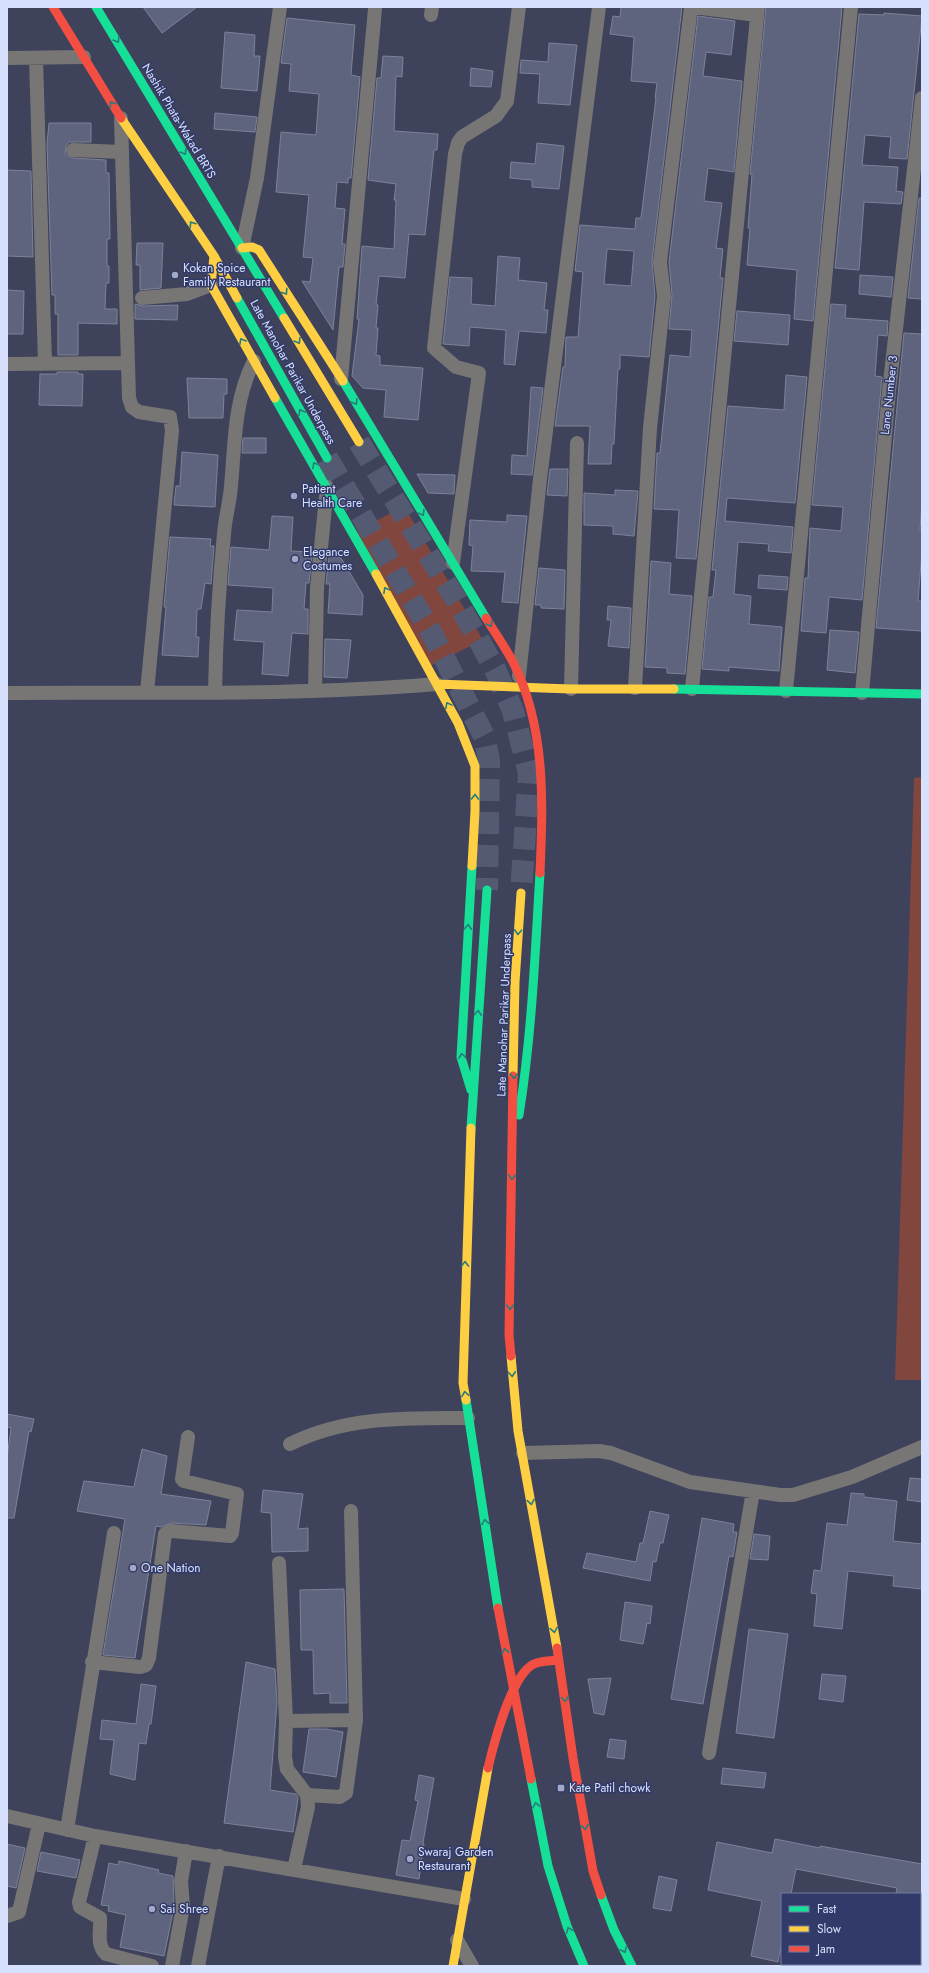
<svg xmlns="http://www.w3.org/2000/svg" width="929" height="1973" font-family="Jost,sans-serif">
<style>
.green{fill:#81463e}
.building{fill:#5e647d;stroke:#7e8298;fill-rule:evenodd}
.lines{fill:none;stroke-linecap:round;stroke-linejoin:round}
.primary-tunnel{stroke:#555a73;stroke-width:22;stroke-dasharray:22 11;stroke-linecap:butt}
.street{stroke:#777675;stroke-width:14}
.fast{stroke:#16e098;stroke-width:9}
.slow{stroke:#ffcf43;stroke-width:9}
.jam{stroke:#f24e42;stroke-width:9}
.oneway{stroke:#267c7b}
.poi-dot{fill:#a1a9c4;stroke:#313a68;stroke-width:1.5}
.labels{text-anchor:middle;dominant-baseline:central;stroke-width:3;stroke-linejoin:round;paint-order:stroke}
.street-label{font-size:12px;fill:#d7e0fc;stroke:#313a68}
.poi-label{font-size:12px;fill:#d7e0fc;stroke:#313a68;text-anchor:start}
</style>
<rect width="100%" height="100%" fill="#3e425b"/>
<!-- green -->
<path class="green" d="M404,506l79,134 -55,27 -71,-136z
M922,777v603h-27l19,-602z"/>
<!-- building -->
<path class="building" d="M143,7h54l-35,26z
M621,7h61l-30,254 3,35 -6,61 -29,-2v14h-2l-4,75h-2l-1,20h-23l2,-38h-35l8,-59h2l1,-30h12l5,-65 -8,-1 5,-46 55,4 1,-11h5l15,-120h-1l2,-15 -26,-2 3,-44 -24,-3 3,-18 7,1zM607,249l27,2 -3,35 -27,-2z
M766,7h76l-29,314 -19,-2 3,-49 -50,-5 3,-37h-2l4,-54h-2z
M884,13l38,3 -15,143 -18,-1 2,-21 -26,-2 -3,30 36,2 -2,24 7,1 -2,12 -37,-2 -5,68 -24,-2 24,-254 25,1z
M698,16l37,5 -4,34 -25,-3 -3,24 39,5 -8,91 -26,-4 -4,33 18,2 -6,45 7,1 -3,29h3l-27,281 -20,-1 3,-48 -25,-1 3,-56h3l10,-98 20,2 2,-27 -23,-1 3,-34 -3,-33z
M287,18l68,7 -4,50 9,2 -9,101h-3v5l-11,-1 -2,26 10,1 -3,35h3l-2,23h-4l-6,63 -31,-49 8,1 3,-24 -10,-1 6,-62 -33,-3 5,-60 35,3 3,-41 -30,-3 2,-27 -10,-1z
M225,32l30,3 -1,21h6l-3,35 -36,-3z
M549,43l28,2 -7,60 -32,-2 2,-29 -20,-1 1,-13 27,2z
M383,56l20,1 -1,20 -6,-1 -2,55 44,3 -1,16h-3l-9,85 -16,-1 -4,44 -26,-2 -3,29h2l-2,23h2l-2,27 4,1v9l43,3 -5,52 -34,-3 2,-27 -23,-2 -11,-12 7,-57h-2l5,-73 32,3 2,-49h-2l2,-16 -28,-4 9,-102h4z
M471,68l22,3 -2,16 -21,-1z
M215,113l42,4 -2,15 -41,-3z
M49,123h42v19h-22l-3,4 -1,8 8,4 33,2v13h3l1,66h-3v27h2v17h-3l-1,26h12v15l-39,-1v32h-20v-41h-3v-19h-3l-5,-151z
M537,143l27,3 -5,43 -27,-2v-7l-22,-2 1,-16 24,2z
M7,170l24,1 2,86 -26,-1z
M919,198h3v101l-14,-1z
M137,243h26l-2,45 -21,2v-25h-4z
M498,256l22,2 -2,22 29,3 -3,27h4l-2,23 -27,-2 -4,34 -11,-1 2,-34 -36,-3 -1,19 -26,-2 7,-67 22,1 -1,26 24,2z
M860,275l33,2 -2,20 -32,-3z
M7,290l17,1 -1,43h-16z
M135,304l8,2 35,-1 -1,15 -42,-1z
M831,304l15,1 -1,13 43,3 -1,15 -9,-1 -3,41 7,1 -20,223 -33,-3 -3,36 -25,-2 4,-53h3l2,-50 31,3 2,-24 -31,-2z
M737,311l53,4 -2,30 -54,-4z
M904,333l18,1v167l-2,29h2v21l-4,50h4v30l-46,-3z
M57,372h21v2h5l-1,32 -43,-1 1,-31h17z
M786,375l21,2 -12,126 -68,-5 -2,23 68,6 -2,26 -23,-2 1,-7 -31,-2 -4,52 17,2 -2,28 33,3 -3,44 -50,-4v4l-27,-2 7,-72h4l3,-27h-4l16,-164 56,4z
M187,378l40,1v15h-3l-1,24h-34z
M531,387l12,1 -11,87 -21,-1 1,-19 15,1z
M243,438h23v15h-24z
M182,452l36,3 -3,52 -41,-2 2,-19h4z
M550,469h18l-1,27 -20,-1z
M417,474l38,1 -1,19 -26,-1z
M615,490l23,1 -4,45 -21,-2v-8l-29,-1v-32l31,2z
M507,515l20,1 -9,87 -16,-1 3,-30 -34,-1 2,-25 -4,-1 1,-25 37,2z
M272,516l21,1 -2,34 19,1v4h2l-3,27h-3l-2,26h4v25l-16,-1 -4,43 -26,-2 2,-32 -30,-2 3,-30 35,2 1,-24 -45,-3 3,-38 38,3z
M170,537l41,2 -1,7h4l-3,38 -6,-1 -4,26h-4l-1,28h3l-1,20 -36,-2 4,-48h-2z
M329,557l12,1 22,37 -1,20 -34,-2 2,-29h-4z
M651,561l20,2 -2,31 23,2 -7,78 -18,-1v-5l-22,-1z
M539,568l26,2 -1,39 -23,-1v-3h-6z
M759,575l29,2 -1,13 -29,-2z
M608,606l23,2 -2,40 -21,-2 3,-26h-4z
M830,630l29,2 -4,41 -28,-3z
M325,639l26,1 -4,38 -23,-1z
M7,1414l27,5 -3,13 -2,-1 -15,87h-7v-60l4,-30 -4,-1z
M142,1449l25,7 -6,38 50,7 -5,24 -34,-2 -11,4 -5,-1 -21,132 -32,-3 22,-136 -48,-8 7,-30 50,6z
M910,1478l12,1v23l-15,-2z
M263,1490l40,4 -5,35 10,-1v23l-36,1 -1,-39 -10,-1z
M851,1493l13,1v3l33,4 -4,40 29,3v45l-29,-3 1,-10 -46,-5 -6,58 -28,-3 3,-32 -6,-1 3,-23 7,1 6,-48 20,2z
M650,1511l19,4 -6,28h-3l-4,19 -3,-1 -3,20 -67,-13 4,-15 49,9 4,-19h3z
M702,1518l32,6 -1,8h4l-4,25 -4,-1 -26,148 -32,-5z
M754,1534l16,2 -2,24 -18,-1z
M344,1589l3,114h-17v-10l-16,1 -1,-44h-12l-1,-60z
M625,1602l27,4 -2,18 -3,-1 -4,21 -23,-4z
M749,1629l39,5 -14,104 -38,-5z
M246,1662l29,7 2,34 -7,87 26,4 2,4 -5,34 -69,-9z
M822,1674l24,2 -3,26 -24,-3z
M611,1678l-7,37 -10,-2 -6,-34z
M141,1684l15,2 -5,38h-2l-3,20 -7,-1 -4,37 -25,-6 4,-34 -14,-1 2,-19 34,4z
M309,1729h17l17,3 -7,45 -33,-5z
M610,1739l16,2 -2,18 -17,-2z
M723,1768l43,5 -2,15 -43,-4z
M419,1775l15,3 -11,65 1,1 -5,35 -23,-4 6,-35 8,1 8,-40 -3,-1z
M775,1839l45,9v-2l102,18v30h-26l1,-6 -101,-19 -5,25h-9v47l-4,21 -27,-6 11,-55 -54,-11 9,-48 55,11z
M7,1844l18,4 -9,40 -9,-2z
M41,1852l39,8 -4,18 -39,-7z
M119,1861l40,9 -1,3 15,3 1,31 -10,49 -44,-9 6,-32 -18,-4 1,-5 -8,-1 8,-42 9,2z
M659,1876l18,4 -6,31 -18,-3z"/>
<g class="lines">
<!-- primary-tunnel -->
<path class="primary-tunnel" d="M359,442l98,159 38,68 18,42 16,62 -8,120
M327,458l102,170 55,108 5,24 -2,130"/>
<!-- street -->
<path class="street" d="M694,7l63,8
M431,15l1,-8
M7,58l77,-1
M36,58l9,305
M121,118l8,280 3,9 7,5 31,5 2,13 -25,262
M73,150l49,2
M242,248l15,-70 23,-171
M142,298l45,-4 24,-9
M7,364l121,-1
M341,379l34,-370
M453,563l26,-190 -23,-6 -22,-19 21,-194 3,-11 4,-6 34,-21 11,-15 12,-94
M519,676l21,-197 59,-472
M635,688l15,-260 14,-132 -4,-34 31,-255
M571,689l6,-246
M692,689l66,-682
M315,690l2,-102 10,-101
M786,691l65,-684
M215,692c1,-53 4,-106 9,-158 1,-16 6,-32 7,-48 4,-43 3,-86 23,-125
M7,693c143,-1 287,3 430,-9
M862,693l27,-302 33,-293
M290,1444c56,-28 117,-26 178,-26
M523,1453l76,-2 12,2 79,29 90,13h13l59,-18 70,-30
M279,1563l7,158 -1,36 2,12 20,26 1,12 -14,62
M92,1662l48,5 6,-2 3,-7 16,-124 6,-3 59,5 2,-3 5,-39 -53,-13 -2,-2 6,-42
M286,1721l70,-1
M709,1753l44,-262
M307,1795l33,2 6,-4 10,-73 -5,-209
M7,1816l88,20 369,63
M67,1830l47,-297
M95,1836l-16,66 1,5 20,11c1,13 -4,27 6,36l46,12
M7,1916l12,-4 20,-88
M457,1940l15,26
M172,1966l11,-59 -2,-26 5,-30
M198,1966l21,-110"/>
<!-- fast -->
<path class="fast" d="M96,7l188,311
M237,298l90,160
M343,381l143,237
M275,398l101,176
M674,689l248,5
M471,1090l-10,-33 11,-191
M519,1115c13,-81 16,-161 21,-242
M471,1128l16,-238
M466,1400l32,208
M531,1779l17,87 19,60 17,40
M601,1895l13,35 18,36"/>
<!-- slow -->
<path class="slow" d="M121,118l93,138 23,42
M242,248l10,-1 7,3 84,131
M214,256l-3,29 64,113
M284,318l75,124
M376,574l82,149 17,43v45l-3,55
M437,684l134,5h103
M513,1076l2,-94 6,-89
M511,1356l7,75 39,217
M466,1400l-3,-17 8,-255
M453,1966l35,-198"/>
<!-- jam -->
<path class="jam" d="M53,7l68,111
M486,618c9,15 19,29 27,44 33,65 30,140 27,211
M511,1356l-2,-21 4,-259
M498,1608l33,171
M557,1648l16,110 20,113 8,24
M488,1768c6,-25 23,-90 44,-103 6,-4 19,-4 27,-5"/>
</g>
<!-- one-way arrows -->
<defs><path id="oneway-chevron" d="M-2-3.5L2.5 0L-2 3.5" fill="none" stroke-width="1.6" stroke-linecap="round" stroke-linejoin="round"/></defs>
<g class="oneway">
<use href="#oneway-chevron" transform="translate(117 40) rotate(59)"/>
<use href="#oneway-chevron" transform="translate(112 104) rotate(-122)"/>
<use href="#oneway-chevron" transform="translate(184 152) rotate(59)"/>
<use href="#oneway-chevron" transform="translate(192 224) rotate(-124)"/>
<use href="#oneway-chevron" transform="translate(285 292) rotate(57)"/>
<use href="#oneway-chevron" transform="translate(242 341) rotate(-119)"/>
<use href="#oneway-chevron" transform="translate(298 341) rotate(59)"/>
<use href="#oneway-chevron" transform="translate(355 402) rotate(59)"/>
<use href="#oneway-chevron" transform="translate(301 412) rotate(-119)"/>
<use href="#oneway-chevron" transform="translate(315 465) rotate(-119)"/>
<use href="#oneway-chevron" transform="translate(422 513) rotate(59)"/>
<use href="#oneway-chevron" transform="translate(386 590) rotate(-119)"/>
<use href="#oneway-chevron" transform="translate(490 624) rotate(59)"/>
<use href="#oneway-chevron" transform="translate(448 705) rotate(-118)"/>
<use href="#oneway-chevron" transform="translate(475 797) rotate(-90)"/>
<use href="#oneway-chevron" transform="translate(468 927) rotate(-87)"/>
<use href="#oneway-chevron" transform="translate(518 932) rotate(93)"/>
<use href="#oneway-chevron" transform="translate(478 1013) rotate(-86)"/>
<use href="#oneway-chevron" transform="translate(462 1056) rotate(-97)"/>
<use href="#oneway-chevron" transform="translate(514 1076) rotate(91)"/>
<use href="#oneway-chevron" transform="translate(512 1177) rotate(92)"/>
<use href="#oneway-chevron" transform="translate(465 1264) rotate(-89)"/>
<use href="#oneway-chevron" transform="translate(510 1307) rotate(91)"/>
<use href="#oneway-chevron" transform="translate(512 1374) rotate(86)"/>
<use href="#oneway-chevron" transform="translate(465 1394) rotate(-99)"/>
<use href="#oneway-chevron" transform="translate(531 1502) rotate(80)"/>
<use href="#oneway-chevron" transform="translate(485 1522) rotate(-99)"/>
<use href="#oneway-chevron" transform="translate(554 1630) rotate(80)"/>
<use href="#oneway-chevron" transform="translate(505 1651) rotate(-103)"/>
<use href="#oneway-chevron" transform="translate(565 1699) rotate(82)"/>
<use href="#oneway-chevron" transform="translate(536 1805) rotate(-101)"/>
<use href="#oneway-chevron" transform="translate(585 1827) rotate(80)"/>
<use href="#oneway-chevron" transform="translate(569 1930) rotate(-112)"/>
<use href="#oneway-chevron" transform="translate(624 1950) rotate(64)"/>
</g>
<!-- markers -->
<g class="poi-dot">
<circle cx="175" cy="275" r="4"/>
<circle cx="294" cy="496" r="4"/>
<circle cx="295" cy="559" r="4"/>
<circle cx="133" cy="1568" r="4"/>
<rect x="557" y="1784" width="8" height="8" rx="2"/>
<circle cx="410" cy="1859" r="4"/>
<circle cx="152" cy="1909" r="4"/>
</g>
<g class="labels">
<!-- street labels -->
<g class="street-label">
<text transform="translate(179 121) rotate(59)">Nashik Phata-Wakad BRTS</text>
<text transform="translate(293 372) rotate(61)">Late Manohar Parikar Underpass</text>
<text transform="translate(889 395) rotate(-84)">Lane Number 3</text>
<text transform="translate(504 1015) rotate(-88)">Late Manohar Parikar Underpass</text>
</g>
<!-- poi labels -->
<g class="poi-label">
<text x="183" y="268">Kokan Spice<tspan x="183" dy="14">Family Restaurant</tspan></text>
<text x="302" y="489">Patient<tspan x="302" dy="14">Health Care</tspan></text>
<text x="303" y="552">Elegance<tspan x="303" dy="14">Costumes</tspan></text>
<text x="141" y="1568">One Nation</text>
<text x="569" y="1788">Kate Patil chowk</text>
<text x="418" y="1852">Swaraj Garden<tspan x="418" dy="14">Restaurant</tspan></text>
<text x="160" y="1909">Sai Shree</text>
</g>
</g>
<!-- border -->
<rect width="929" height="1973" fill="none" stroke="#d7e0fc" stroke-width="16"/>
<!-- legend -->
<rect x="781" y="1893" width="140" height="72" fill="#313a68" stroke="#737ca3"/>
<rect x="789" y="1906" width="20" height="6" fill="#16e098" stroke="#737ca3"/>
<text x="817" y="1913" font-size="12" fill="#d7e0fc">Fast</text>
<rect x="789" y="1926" width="20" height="6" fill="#ffcf43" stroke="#737ca3"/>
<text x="817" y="1933" font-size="12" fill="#d7e0fc">Slow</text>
<rect x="789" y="1946" width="20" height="6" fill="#f24e42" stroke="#737ca3"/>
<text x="817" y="1953" font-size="12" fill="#d7e0fc">Jam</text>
</svg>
